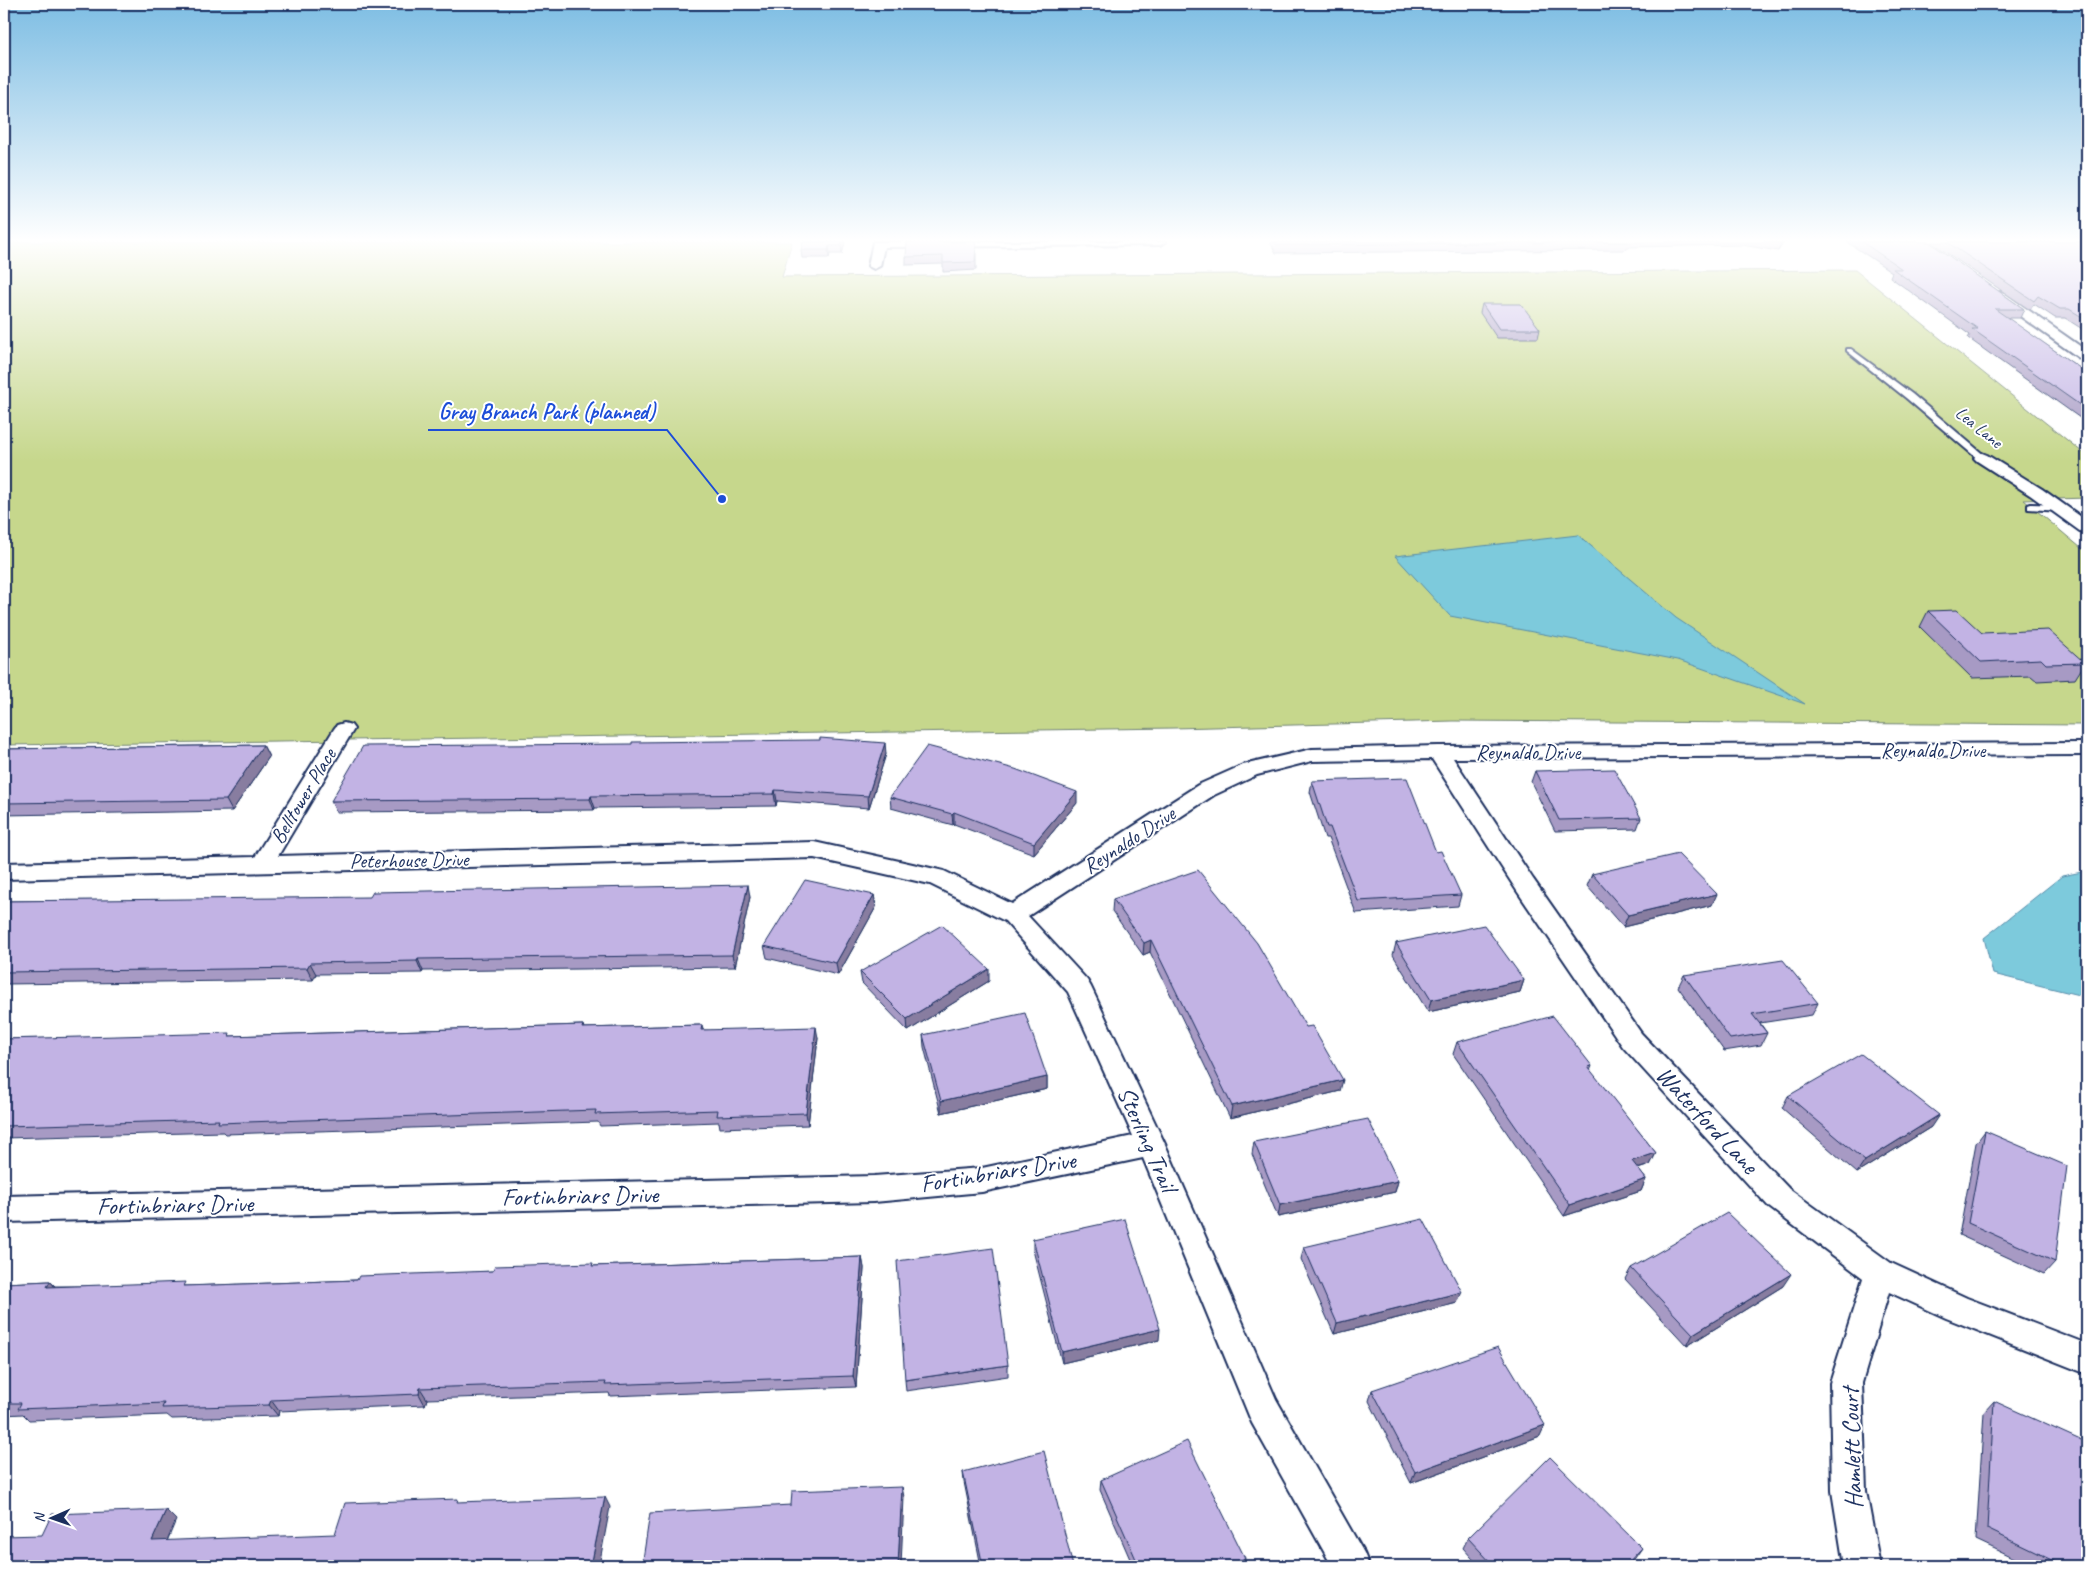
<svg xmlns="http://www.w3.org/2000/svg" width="2091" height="1570" font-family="Caveat,sans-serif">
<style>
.green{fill:#c6d78c;stroke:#708375}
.water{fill:#7dcadc;stroke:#568caa}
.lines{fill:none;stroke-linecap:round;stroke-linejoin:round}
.service-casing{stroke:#1b2f5e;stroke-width:4}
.minor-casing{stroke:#1b2f5e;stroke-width:4}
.service{fill:#fff;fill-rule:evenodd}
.minor{fill:#fff;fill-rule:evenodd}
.wall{fill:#a79ac4;stroke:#1b2f5e}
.shaded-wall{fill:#887da0;stroke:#1b2f5e}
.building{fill:#c2b3e4;stroke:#1b2f5e}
.labels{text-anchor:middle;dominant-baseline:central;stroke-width:4;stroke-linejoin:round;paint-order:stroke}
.far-street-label{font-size:18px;fill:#1b2f5e;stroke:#fff}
.street-label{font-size:21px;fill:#1b2f5e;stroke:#fff}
.near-street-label{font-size:25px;fill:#1b2f5e;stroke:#fff}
.leader{fill:none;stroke:#1d4ed8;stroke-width:2}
.callout-dot{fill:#1d4ed8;stroke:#fff;stroke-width:2}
.callout-label{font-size:22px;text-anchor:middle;font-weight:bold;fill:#1d4ed8;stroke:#fff;stroke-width:4;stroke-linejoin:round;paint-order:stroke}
</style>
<rect width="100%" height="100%" fill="#fff"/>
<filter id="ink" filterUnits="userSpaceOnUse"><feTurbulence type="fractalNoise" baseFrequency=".02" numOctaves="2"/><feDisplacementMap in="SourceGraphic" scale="10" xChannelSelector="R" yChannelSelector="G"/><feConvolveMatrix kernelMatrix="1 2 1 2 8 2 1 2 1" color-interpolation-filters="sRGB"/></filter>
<g filter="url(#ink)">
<!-- green -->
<path class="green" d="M4,242h788l-10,35 1073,-7 232,186v42l-63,2 63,53v172l-634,-4 -279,7 -1170,17z"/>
<!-- water -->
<path class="water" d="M1578,535l98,83 129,86 -127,-44 -228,-44 -55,-60z
M2087,871v126l-94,-23 -9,-36 78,-62z"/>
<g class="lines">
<!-- service casing -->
<g class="service-casing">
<path id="service" d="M1847,349h4l61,45 73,62v4h-6l-73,-62 -59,-47z
M2031,504l30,1 4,3 -4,3 -33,-2v-4z"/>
</g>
<!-- minor casing -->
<g class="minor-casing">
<path id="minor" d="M873,242h293l-6,3 -276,2 -4,19 -6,3 -6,-3z
M2000,292l4,1 83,58v10l-5,-1 -86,-61 -2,-3z
M1982,453l5,2 55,34 45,32v13l-6,-2 -51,-37 -53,-34 -3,-3 3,-3z
M344,723l7,2 3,4 -76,127 536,-14 130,29 68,33 186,-119 45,-20 69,-16 126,-3 649,-3v12l-634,3 80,121 108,154 148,156 102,74 76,35 120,46v30l-141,-56 -57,-26 -27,91 4,108 14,75h-36l-12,-75 -2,-108 33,-105 -94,-71 -146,-160 -106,-156 -85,-132 -120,2 -55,14 -43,20 -186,121 59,64 4,7 74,157 111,255 88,154 5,13h-37l-80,-143 -109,-265 -161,34 -108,10 -870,20v-26l870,-20 108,-8 151,-32 -65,-144 -63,-71 -75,-37 -116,-26 -810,21v-16l251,-6 79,-128 3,-4z"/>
</g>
<!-- service -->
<use href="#service" class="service"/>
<!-- minor -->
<use href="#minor" class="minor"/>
</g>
<!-- wall -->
<path class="wall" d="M845,242l-3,12h-12l-1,4h-27l-1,-8z
M976,242v28l-33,2v-8l-37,1v-8z
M1270,242h514l-6,9 -36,-6 -116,2 -1,3 -349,3z
M1847,242h82l95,67 -4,9h-13l80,55v50l-119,-85 2,-3 -80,-58 2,-5z
M1931,242h156v90l-22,-14h-10l-21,-14 -4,6z
M1482,304l58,25 -2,9h-41l-17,-25z
M1928,611l54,22 103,30 -10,16 -38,2 -6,-5 -59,2 -52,-51z
M263,745l6,12 -37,54 -228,4v-66z
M886,754l-17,54 -92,-7 -1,5 -181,2 -1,2 -258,2 -5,-11z
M1535,771l106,47 -4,11 -82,2 -24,-49z
M1312,781l124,71 25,43 -3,11 -102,7 -28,-75h-3l-15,-46z
M890,797l187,6 -43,51 -80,-30 -1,1 -62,-17z
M1592,874l120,31 -89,22 -36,-41z
M874,895l2,12 -38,68 -71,-17 -3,-12z
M750,897l-15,70 -312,4 -1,2 -106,1 -3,6 -309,4v-83z
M1113,899l193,128 34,64 -110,27 -80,-166 -7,3 -31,-44z
M1396,943l128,37 -4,12 -92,20 -35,-57z
M860,972l129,9 -81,50 -46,-48z
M1684,975l134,28 -6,12 -52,8 7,10 -6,12 -37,6 -46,-64z
M583,1025l1,3 118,-3 1,5 115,8 -10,87 -88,3 -1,-6 -119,4 -2,-4 -373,12 -2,-2 -219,6v-99l228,-3z
M923,1035l124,42v12l-106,24 -17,-66z
M1457,1042l135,24 -2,5 66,82 -6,12 -12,4 8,10 -5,12 -77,25 -111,-162z
M1788,1096l143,31 -74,46 -75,-65z
M1985,1131l70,131 -11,12 -85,-39 17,-92z
M1254,1142l144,39 -3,11 -117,25 -26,-63z
M1033,1239l126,101 -97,23 -29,-113z
M1304,1247l153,56 -123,31 -33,-75z
M862,1257l2,11 -8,119 -246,9 -1,-3 -182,6 -2,6 -146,6 -1,5 -106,3 -5,-4 -138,5 -6,-6 -19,1v-132l46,-2 5,5h134l168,-6 136,-9 101,-5z
M1631,1268l152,18 -96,60 -62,-67z
M1008,1365v11l-102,15 -1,-11z
M1372,1390l168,46 -129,47 -42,-82z
M1994,1401l93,165h-56l-55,-26 8,-128z
M963,1472l110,94h-92l-17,-84z
M1101,1480l143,86h-111l-33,-76z
M1468,1538l167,20 -7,8h-149l-16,-18z"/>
<!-- shaded-wall -->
<path class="shaded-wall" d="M842,242h3l-3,12 -1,-8z
M1782,242h2l-6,9 3,-8z
M829,246l1,8 -1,4 -1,-8z
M885,743l1,11 -17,54 -1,-12z
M263,745l6,12 -37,54 -6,-11z
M775,790l2,11 -1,5 -2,-12z
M1077,792v11l-43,51v-11z
M591,796l4,12 -1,2 -4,-11z
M954,812v12l-1,1 -1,-11z
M748,885l2,12 -15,70 -3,-12z
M1717,894l-5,11 -89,22 5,-12z
M874,895l2,12 -38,68 -2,-12z
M1151,940l-1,12 -7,3 1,-12z
M418,959l5,12 -1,2 -5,-12z
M310,963l6,11 -3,6 -6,-12z
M989,969v12l-81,50 -1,-12z
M1524,980l-4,12 -92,20 3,-12z
M816,1027l2,11 -10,87 -2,-12z
M1047,1077v12l-106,24v-12z
M1343,1080l-3,11 -110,27 2,-12z
M1939,1115l-8,12 -74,46 8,-12z
M1656,1153l-6,12 -23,7 5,-11z
M1646,1179l-5,12 -77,25 6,-11z
M1398,1181l-3,11 -117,25 2,-12z
M862,1257l2,11 -8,119 -3,-11z
M1791,1274l-8,12 -96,60 6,-12z
M50,1281l10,12 -13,-6z
M1462,1292l-5,11 -123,31 3,-11z
M1160,1329l-1,11 -97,23v-11z
M420,1388l7,11 -2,6 -6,-11z
M271,1400l8,11 -1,5 -9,-11z
M1545,1425l-5,11 -129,47 4,-11z
M902,1487l2,10 -3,69h-3z
M605,1497l5,10 -11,59h-8z
M166,1510l10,10 -13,31 -11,-10z
M1642,1548l-7,10 -7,8h-3z
M1245,1558l-1,8h-16z"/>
<!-- building -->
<path class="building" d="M803,242h39l-1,4h-12l-1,4h-27z
M907,242h69l-1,20 -32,1v-7l-37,1z
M1275,242h353l-351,3z
M1771,242h11l-1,1z
M1862,242h67l95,67h-29l92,64v37l-115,-81h6l-85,-60h9z
M1947,242h140v78l-18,-11h-9l-22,-13 -4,5z
M1482,304h39l19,25h-41z
M1957,610l25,23 66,-3 37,33 -39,1 -5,-5 -60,3 -53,-51z
M820,738l65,5 -17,53 -93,-6 -1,4 -183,2 -1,3 -259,2 32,-55 269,-2v-2l188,-2z
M263,745l-37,55 -222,3v-54z
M927,746l88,23 62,23 -43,51 -80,-31 -2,2 -62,-17z
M1614,769l27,49 -82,2 -24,-49z
M1407,778l29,74 5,-1 20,44 -103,6 -28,-74h-3l-15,-46z
M1678,854l39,40 -89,21 -36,-41z
M1198,870l59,73 49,84 6,-1 31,54 -111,26 -81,-166 -7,3 -31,-44z
M805,880l69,15 -38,68 -72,-17z
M748,885l-16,70 -314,4 -1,2 -107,2 -3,5 -303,4v-71l366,-4 3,-5z
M942,925l47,44 -82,50 -47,-47z
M1484,925l40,55 -93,20 -35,-57z
M1783,960l35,43 -66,11 15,19 -37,6 -46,-64z
M1025,1013l22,64 -106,24 -18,-66z
M1553,1016l39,50 -4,1 68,86 -24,8 14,18 -76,26 -113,-163z
M583,1025l-1,3 120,-3 -1,5 115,-3 -10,86 -89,3 1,-6 -123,4 1,-4 -378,13 1,-3 -215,6v-87l226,-6 -1,3z
M1861,1054l78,61 -74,46 -77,-65z
M1368,1119l30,62 -118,24 -26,-63z
M1985,1131l82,35 -12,96 -87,-39z
M1727,1213l64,61 -98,60 -62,-66z
M1125,1219l35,110 -98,23 -29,-113z
M1423,1219l39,73 -125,31 -33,-76z
M993,1248l15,117 -103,15 -8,-119z
M862,1257l-9,119 -248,9 1,-3 -186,6 -1,6 -148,6 -2,5 -107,3 2,-5 -146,6 3,-6h-17v-120l46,-2 -3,6 139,-5 -2,4 173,-6 2,-4 134,-5 2,-5 98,-3 -1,3z
M1498,1347l47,78 -130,47 -43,-82z
M1994,1401l93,42v123h-23l-77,-37z
M1187,1441l58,117 -17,8h-89l-38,-86z
M1044,1451l29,115h-90l-20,-94z
M1550,1457l92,91 -17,18h-131l-26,-28z
M902,1487l-4,79h-256l8,-53 141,-8 1,-14z
M605,1497l-14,69h-587v-30l38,-1 10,-21 114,-4 -14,31 183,-7 10,-31 113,-4 -1,3z"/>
</g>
<!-- sky -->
<linearGradient id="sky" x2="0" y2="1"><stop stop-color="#7dbde3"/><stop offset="0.52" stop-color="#fff"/><stop offset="1" stop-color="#fff" stop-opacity="0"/></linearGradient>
<rect width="2091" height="462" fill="url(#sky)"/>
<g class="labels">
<!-- far-street labels -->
<g class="far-street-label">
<text transform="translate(1979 427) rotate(39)">Lea Lane</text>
</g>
<!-- street labels -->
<g class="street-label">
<text x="1933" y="750">Reynaldo Drive</text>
<text x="1528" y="752">Reynaldo Drive</text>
<text transform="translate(303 796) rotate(-59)">Belltower Place</text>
<text transform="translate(1129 840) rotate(-33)">Reynaldo Drive</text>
<text transform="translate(409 860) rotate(-1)">Peterhouse Drive</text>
</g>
<!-- near-street labels -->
<g class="near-street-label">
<text transform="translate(1707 1120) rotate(47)">Waterford Lane</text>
<text transform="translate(1147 1139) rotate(66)">Sterling Trail</text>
<text transform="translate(998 1172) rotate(-9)">Fortinbriars Drive</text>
<text transform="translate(580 1196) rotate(-1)">Fortinbriars Drive</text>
<text transform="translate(175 1205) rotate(-1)">Fortinbriars Drive</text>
<text transform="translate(1852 1448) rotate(-92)">Hamlett Court</text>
</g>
</g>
<!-- callouts -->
<path class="leader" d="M722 499L667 430H428"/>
<circle class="callout-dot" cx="722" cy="499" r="5"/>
<g class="callout-label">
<text x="547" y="419">Gray Branch Park (planned)</text>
</g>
<!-- margin -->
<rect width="2091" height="1570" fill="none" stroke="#fff" stroke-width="20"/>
<rect x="10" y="10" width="2071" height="1550" fill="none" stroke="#1b2f5e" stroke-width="2" filter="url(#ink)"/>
<!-- north arrow -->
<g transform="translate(52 1518) rotate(268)" stroke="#ffffff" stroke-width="4" paint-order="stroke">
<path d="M0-4L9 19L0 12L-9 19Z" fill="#1b2f5e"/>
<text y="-8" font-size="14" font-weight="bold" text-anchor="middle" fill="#1b2f5e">N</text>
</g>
</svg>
